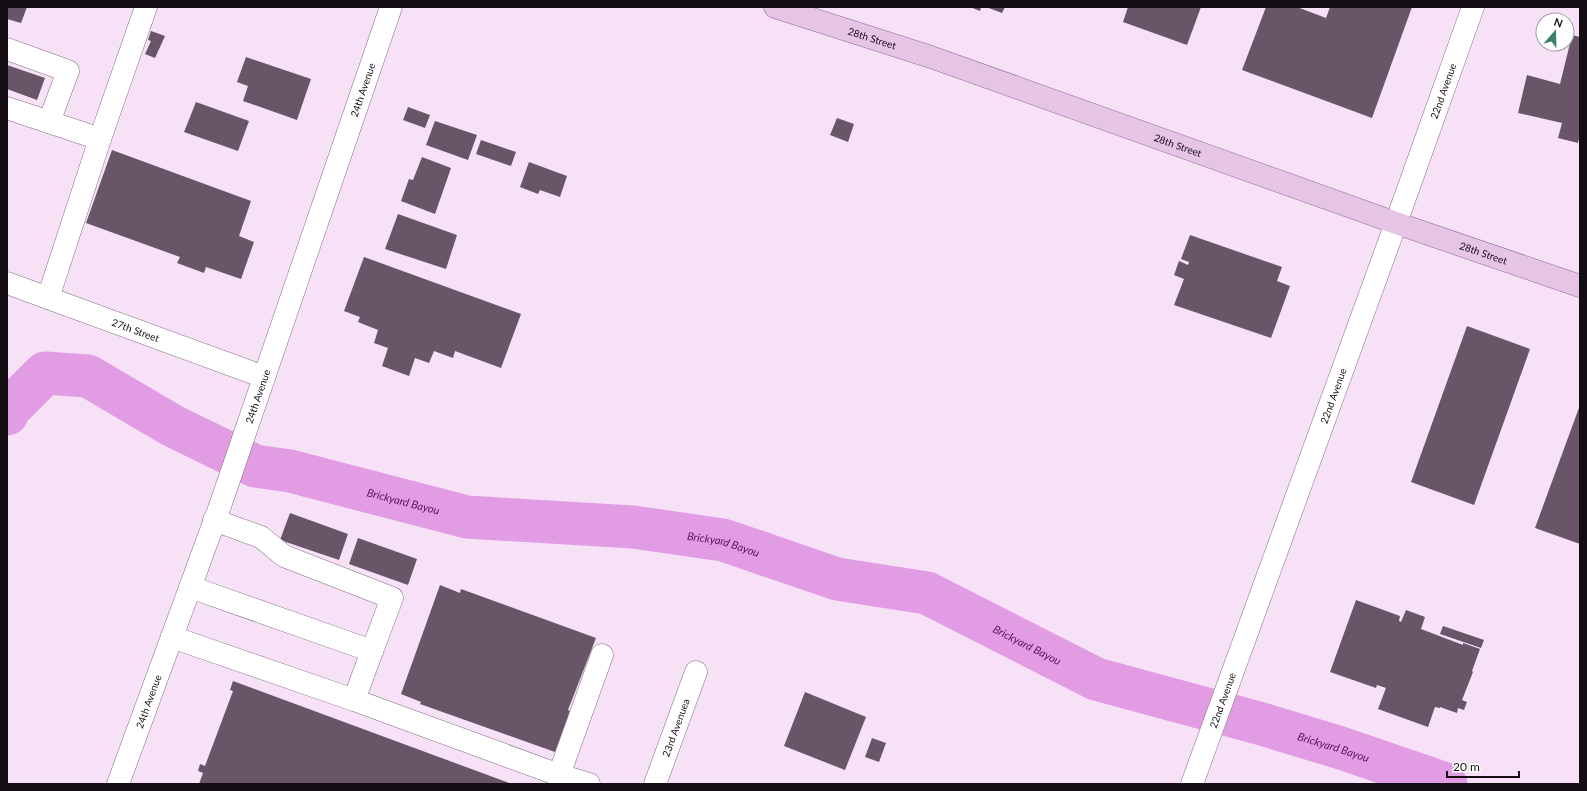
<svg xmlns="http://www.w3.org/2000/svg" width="1587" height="791" font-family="Lato,sans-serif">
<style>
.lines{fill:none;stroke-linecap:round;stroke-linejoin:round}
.river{stroke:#e29ce4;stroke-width:43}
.building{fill:#685668}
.minor-casing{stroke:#826f82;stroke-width:23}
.major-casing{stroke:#916a92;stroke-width:23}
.minor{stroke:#fff;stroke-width:22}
.major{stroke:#e5c4e6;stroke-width:22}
.labels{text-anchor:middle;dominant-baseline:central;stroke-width:4;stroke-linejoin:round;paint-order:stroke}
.street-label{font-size:10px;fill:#140d14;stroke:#fff}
.water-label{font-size:11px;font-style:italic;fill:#610b66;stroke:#fff}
</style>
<rect width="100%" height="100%" fill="#f6e1f7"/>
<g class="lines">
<!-- river -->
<path class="river" id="s1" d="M7,414l2,-5 36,-36 43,3 85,50 82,40 35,5 177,46 166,10 90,13 114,39 90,14 169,86 166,45 79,24 105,36"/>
</g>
<!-- building -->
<path class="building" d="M7,7h20l-6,16 -14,-4z
M970,7h11l-1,4z
M986,7h19l-3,6z
M1128,7h73l-14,38 -64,-23z
M1266,7h31l29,11 4,-11h82l-40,111 -130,-48z
M151,31l14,5 -10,22 -10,-4 6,-13 -3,-1z
M1572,35l8,2v97l-2,9 -20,-5 4,-15 -44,-10 9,-38 33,9z
M246,57l65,22 -14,41 -54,-19 5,-15 -11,-4z
M7,65l38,13 -8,22 -30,-11z
M196,102l53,19 -11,30 -54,-19z
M408,107l22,8 -5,13 -22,-8z
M837,118l17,6 -6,18 -18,-7z
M435,121l42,14 -9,25 -42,-15z
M481,140l35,12 -5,14 -35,-12z
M112,150l139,51 -12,35 15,6 -13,37 -35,-12 -2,6 -27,-10 3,-6 -94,-34z
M422,157l29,11 -16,46 -34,-13 8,-22 4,1z
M529,162l38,14 -7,21 -20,-7 -2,4 -18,-7z
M398,214l59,21 -11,34 -61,-20z
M1190,235l92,32 -5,14 13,5 -19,52 -97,-33 10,-26 -10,-4 5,-14 9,4 1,-3 -8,-3z
M364,257l157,57 -20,54 -46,-17 -2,7 -19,-7 -5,12 -14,-5 -6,18 -27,-10 6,-18 -14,-5 4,-13 -20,-8 2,-5 -16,-6z
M1467,326l63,23 -56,156 -63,-23z
M1580,405v139l-45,-16z
M290,513l58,21 -9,26 -59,-20z
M358,538l59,21 -9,26 -59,-21z
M440,585l20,8 1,-4 135,49 -28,72 2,1 -15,41 -135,-48 1,-2 -20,-8z
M1356,600l44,16 -1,5 2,1 5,-12 19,7 -4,12 42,16v-2l17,6 -8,22 1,1 -11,28 5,2 -3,8 -6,-2 -1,5 -17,-6v1l-5,-1 -7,20 -50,-18 8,-21 -9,-3 -1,3 -46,-16z
M1443,626l41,14 -3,8 -41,-14z
M233,681l279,103h-313l4,-11 -5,-2 2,-7 5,2 28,-75 -3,-1z
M805,692l61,25 -21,53 -61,-24z
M872,738l14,5 -7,19 -14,-5z"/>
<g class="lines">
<!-- minor casing -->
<g class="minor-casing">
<g id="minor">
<path d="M7,49l61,22 -19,51 -42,-14"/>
<path d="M49,122l51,17"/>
<path id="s2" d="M7,283l257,94"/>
<path d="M48,298l52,-159 46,-132"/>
<path d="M214,520l47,17 23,19 108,42 -20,53"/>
<path d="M172,637l182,63 18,-49 -182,-64"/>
<path d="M354,700l205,75 43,-120"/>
<path d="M559,775l30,9"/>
<path id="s3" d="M118,784l102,-278 171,-499"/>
<path id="s4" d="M655,784l41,-112"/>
<path id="s5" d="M1192,784l204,-561 77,-216"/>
</g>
</g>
<!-- major casing -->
<g class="major-casing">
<g id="major">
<path id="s6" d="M775,7l156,50 465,166 184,63"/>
</g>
</g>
<!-- minor -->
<use href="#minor" class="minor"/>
<!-- major -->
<use href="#major" class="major"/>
</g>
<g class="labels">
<!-- street labels -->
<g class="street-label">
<text stroke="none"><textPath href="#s6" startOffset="102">28th Street</textPath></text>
<text stroke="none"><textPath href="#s3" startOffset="736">24th Avenue</textPath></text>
<text stroke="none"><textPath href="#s5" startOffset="737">22nd Avenue</textPath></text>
<text stroke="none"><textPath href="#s6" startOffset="426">28th Street</textPath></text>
<text stroke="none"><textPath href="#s6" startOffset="750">28th Street</textPath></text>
<text stroke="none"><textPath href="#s2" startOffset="137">27th Street</textPath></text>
<text stroke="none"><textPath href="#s3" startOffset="412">24th Avenue</textPath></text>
<text stroke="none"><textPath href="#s5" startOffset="413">22nd Avenue</textPath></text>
<text stroke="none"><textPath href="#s5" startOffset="89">22nd Avenue</textPath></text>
<text stroke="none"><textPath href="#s3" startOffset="88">24th Avenue</textPath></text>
<text stroke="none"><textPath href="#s4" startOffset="60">23rd Avenuea</textPath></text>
</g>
<!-- water labels -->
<g class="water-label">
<text stroke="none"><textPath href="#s1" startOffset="442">Brickyard Bayou</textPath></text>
<text stroke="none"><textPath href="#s1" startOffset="766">Brickyard Bayou</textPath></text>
<text stroke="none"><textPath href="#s1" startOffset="1089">Brickyard Bayou</textPath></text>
<text stroke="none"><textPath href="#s1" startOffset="1413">Brickyard Bayou</textPath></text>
</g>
</g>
<!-- border -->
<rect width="1587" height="791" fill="none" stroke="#140d14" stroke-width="16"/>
<!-- north arrow -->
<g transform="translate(1555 32) rotate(20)"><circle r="19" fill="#ffffff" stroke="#a19ea1"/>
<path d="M0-3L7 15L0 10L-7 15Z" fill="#3f8070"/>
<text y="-6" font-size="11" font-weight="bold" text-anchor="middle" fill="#140d14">N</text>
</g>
<!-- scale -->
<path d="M1447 771v6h72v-6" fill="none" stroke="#140d14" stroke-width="2"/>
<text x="1453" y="771" font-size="12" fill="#140d14" stroke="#ffffff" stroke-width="3" paint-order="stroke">20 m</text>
</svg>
